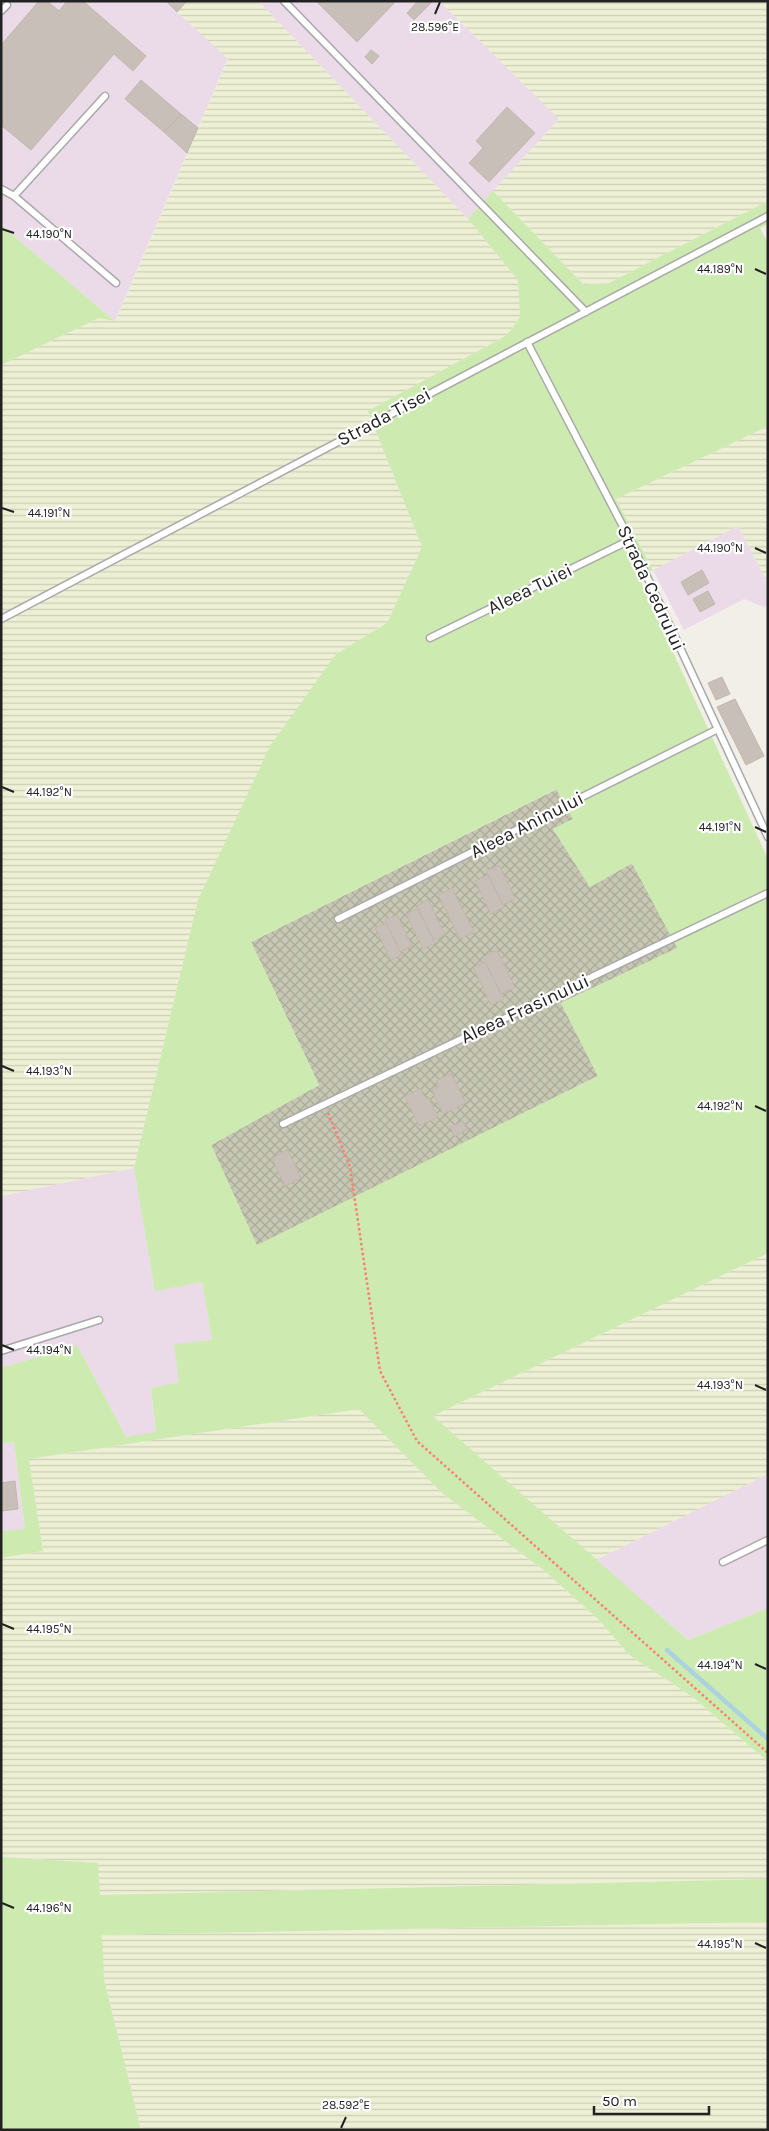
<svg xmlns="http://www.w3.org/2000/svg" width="769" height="2131" font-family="Karla,sans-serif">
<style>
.industrial{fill:#ebdbe8}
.construction{fill:url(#construction-cross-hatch)}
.farmland{fill:url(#farmland-rules)}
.grass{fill:#cdebb0;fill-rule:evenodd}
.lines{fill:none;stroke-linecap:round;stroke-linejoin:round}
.stream{stroke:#aad3df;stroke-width:4.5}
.building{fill:#c7bfb8;stroke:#c4b6ab}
.lane-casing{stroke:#a9a9a9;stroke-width:9}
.path{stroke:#fa8072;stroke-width:2.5;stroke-dasharray:2.5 2.5;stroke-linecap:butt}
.lane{stroke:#fff;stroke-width:6}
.ticks{fill:none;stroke:#222;stroke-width:2}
.labels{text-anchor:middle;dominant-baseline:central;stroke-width:4.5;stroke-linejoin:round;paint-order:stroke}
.street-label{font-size:19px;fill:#222;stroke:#fff}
.ticks-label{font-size:12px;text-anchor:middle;fill:#222;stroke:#fff;stroke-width:4.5;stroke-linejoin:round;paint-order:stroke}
</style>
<defs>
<pattern id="construction-cross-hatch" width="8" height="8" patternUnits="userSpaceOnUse" patternTransform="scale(1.25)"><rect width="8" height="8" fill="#c7c7b4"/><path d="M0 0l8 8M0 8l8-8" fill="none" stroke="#abab9a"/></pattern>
<pattern id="farmland-rules" width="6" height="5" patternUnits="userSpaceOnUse" patternTransform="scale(1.25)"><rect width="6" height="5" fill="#eef0d5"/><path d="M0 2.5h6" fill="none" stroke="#ccceb7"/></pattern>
</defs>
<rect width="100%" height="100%" fill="#f2efe9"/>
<!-- industrial -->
<path class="industrial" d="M1,1h186l-10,11 51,46 -113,263 -114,-96z
M258,1h181l120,118 -91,100z
M738,526l30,57v22l-4,2 -20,-8 -60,31 -31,-60z
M134,1168l21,122 47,-8 10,59 -33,41 -28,6 5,45 -30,4 -49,-92 -76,23v-172z
M14,1442l11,87 -24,2v-87z
M768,1474v134l-80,32 -92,-80z"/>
<!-- construction -->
<path class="construction" d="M557,789l16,30 -20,10 37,58 42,-24 46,85 -117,55 37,73 -341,170 -46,-101 108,-60 -68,-143z"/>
<!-- farmland -->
<path class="farmland" d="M187,1h71l210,218 50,61 2,37 -13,18 -139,76 54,136 -35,76 -51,31 -138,246 -64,268 -133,28v-831l98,-47 17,2 112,-261 -51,-47z
M439,1h329v200l-159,82 -25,2 -91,-94 66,-72z
M768,426v157l-30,-57 -85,44 -37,-71z
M768,1253v221l-172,86 -163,-144z
M359,1409l83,84 104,79 53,48 30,35 64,42 75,65v117l-669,16 -2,-32 -96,-6v-299l42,-7 -14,-92z
M768,1922v208h-627l-37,-151 -3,-44z"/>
<!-- grass -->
<path class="grass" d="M493,191l91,94 25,-2 159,-82v23l-8,4 8,15v183l-152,73 37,71 -15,6 130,283v394l-335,163 255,224 80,-32v154l-75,-65 -64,-42 -30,-35 -53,-48 -104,-79 -83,-84 -330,50 14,92 -42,7v-27l24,-2 -11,-87 -13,2v-76l76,-23 49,92 30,-5 -5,-44 28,-6 -5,-38 38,-4 -10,-58 -47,9 -21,-123 64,-268 72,-154 66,-92 51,-31 35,-76 -54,-136 139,-76 13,-18 -2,-37 -50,-61zM556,789l17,30 -20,10 37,58 42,-24 45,85 -116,55 37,73 -341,169 -46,-100 108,-60 -68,-143z
M1,225l114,96 -16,-3 -98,47z
M1,1857l97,6 2,32 668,-16v43l-666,13 2,44 37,151h-140z"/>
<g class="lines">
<!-- stream -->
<path class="stream" d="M667,1650l101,89"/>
</g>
<!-- building -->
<path class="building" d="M39,1h8l12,10 8,-10h16l63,55 -13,15 -19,-17 -83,96 -30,-25v-80z
M166,1h21l-10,11z
M316,1h80l-39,41z
M418,1l14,1 -18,18 -7,-7z
M371,50l8,6 -7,8 -7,-7z
M141,80l40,34 -17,18 -39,-33z
M507,107l28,26 -46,49 -20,-19 14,-15 -7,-7z
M181,114l17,14 -11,25 -23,-21z
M702,570l7,13 -21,12 -7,-13z
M708,591l7,13 -15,8 -7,-13z
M722,677l8,17 -14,6 -8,-17z
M735,699l29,57 -18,9 -29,-58z
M499,865l16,33 -12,7 -17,-34z
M488,875l16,32 -13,7 -16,-33z
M452,888l22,44 -14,7 -22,-44z
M428,900l17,35 -11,6 -17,-35z
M418,909l17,34 -12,6 -17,-35z
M397,915l15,31 -12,6 -15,-32z
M386,923l16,32 -11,5 -16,-32z
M497,950l18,37 -14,7 -18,-37z
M485,962l19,37 -13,6 -18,-38z
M451,1073l15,30 -23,11 -11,-24 7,-4 -3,-5z
M420,1089l6,10 3,-1 9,19 -19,9 -14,-30z
M463,1121l4,9 -13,6 -4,-9z
M288,1150l13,28 -16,8 -13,-28z
M15,1481l3,28 -17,2v-28z"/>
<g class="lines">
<!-- lane casing -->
<g class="lane-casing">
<path id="lane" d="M284,1l302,311
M1,11l6,-6
M1,189l13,7 91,-100
M14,196l102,87
M527,342l103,198 138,297
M1,619l767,-403
M430,638l200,-98
M338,919l378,-189
M283,1124l485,-231
M1,1351l98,-31
M723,1562l45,-22"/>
</g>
<!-- path -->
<path class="path" d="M328,1113l22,54 30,204 37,70 351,312"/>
<!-- lane -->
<use href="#lane" class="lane"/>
</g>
<!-- ticks -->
<path class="ticks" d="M435,14l5,-12M2,229l12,4M755,269l11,5M2,508l12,4M755,548l11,5M2,787l12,5M755,827l11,5M2,1066l12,5M755,1106l11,5M2,1345l12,5M755,1385l11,5M2,1624l12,5M755,1664l11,5M2,1903l12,5M755,1943l11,5M341,2128l5,-11"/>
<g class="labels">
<!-- street labels -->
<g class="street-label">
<text transform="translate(384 417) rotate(-28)">Strada Tisei</text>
<text transform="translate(651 588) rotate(65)">Strada Cedrului</text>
<text transform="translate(530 589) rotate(-26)">Aleea Tuiei</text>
<text transform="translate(527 825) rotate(-27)">Aleea Aninului</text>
<text transform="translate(525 1009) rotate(-25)">Aleea Frasinului</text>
</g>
</g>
<g class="ticks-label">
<text x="435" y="31">28.596°E</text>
<text x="49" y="238">44.190°N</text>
<text x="720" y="273">44.189°N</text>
<text x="49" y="517">44.191°N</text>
<text x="720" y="552">44.190°N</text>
<text x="49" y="796">44.192°N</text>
<text x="720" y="831">44.191°N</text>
<text x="49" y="1075">44.193°N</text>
<text x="720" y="1110">44.192°N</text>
<text x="49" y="1354">44.194°N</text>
<text x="720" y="1389">44.193°N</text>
<text x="49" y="1633">44.195°N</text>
<text x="720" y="1669">44.194°N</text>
<text x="49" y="1912">44.196°N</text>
<text x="720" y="1948">44.195°N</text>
<text x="346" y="2109">28.592°E</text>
</g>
<!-- border -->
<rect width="769" height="2131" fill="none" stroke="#222222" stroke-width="5"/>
<!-- scale -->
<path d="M594 2106v8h115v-8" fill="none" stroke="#222222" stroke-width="2.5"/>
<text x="602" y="2106" font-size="15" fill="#222222" stroke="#ffffff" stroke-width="4" paint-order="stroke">50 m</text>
</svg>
